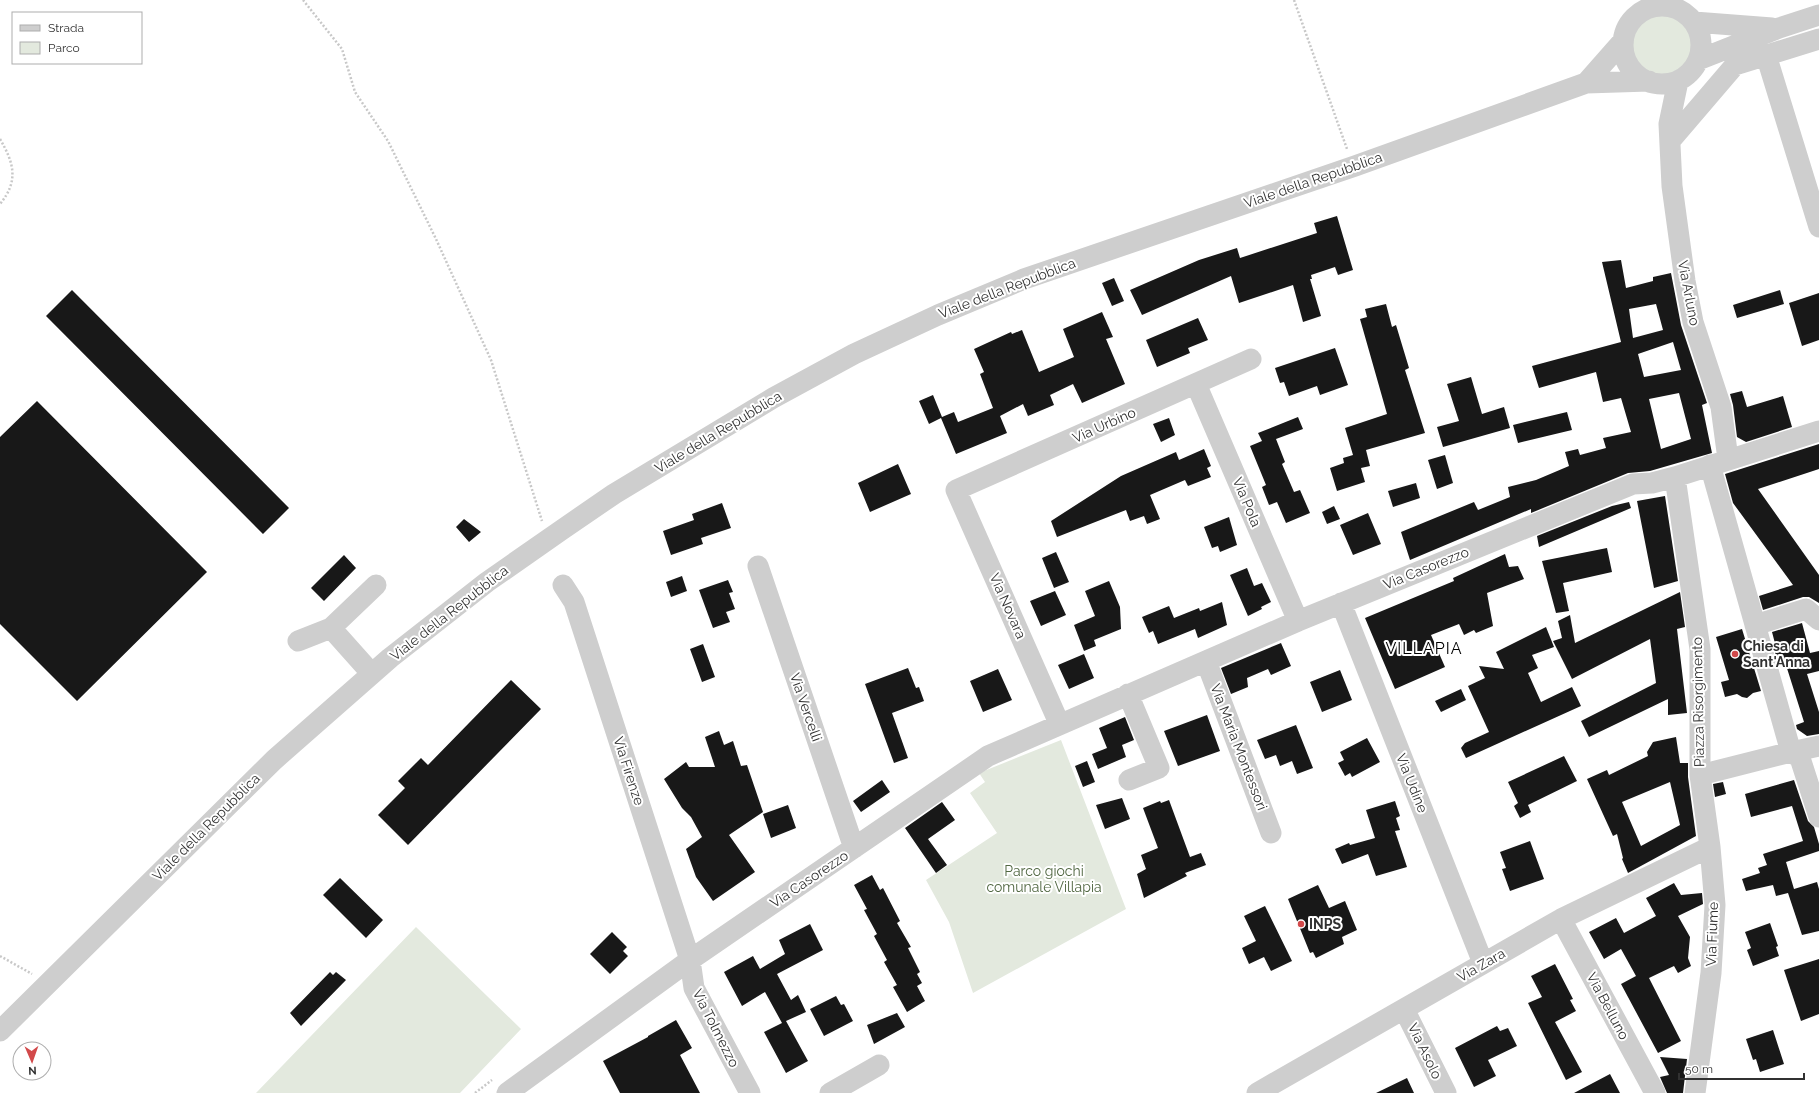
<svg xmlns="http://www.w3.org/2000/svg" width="1819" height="1093" font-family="Raleway,sans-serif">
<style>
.green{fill:#e3e9de}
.building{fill:#181818;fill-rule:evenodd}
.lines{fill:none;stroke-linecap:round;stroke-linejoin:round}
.path{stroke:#c8c8c8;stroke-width:2.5;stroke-dasharray:2 2;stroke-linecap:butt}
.minor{stroke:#cecece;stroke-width:21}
.poi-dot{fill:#d2494a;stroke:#fff;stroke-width:1.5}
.labels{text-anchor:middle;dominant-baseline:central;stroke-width:4;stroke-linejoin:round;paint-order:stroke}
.street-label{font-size:14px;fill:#313131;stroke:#fff}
.poi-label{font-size:14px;font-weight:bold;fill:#313131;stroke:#fff;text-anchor:start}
.park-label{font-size:14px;fill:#526843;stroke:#fff}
.quarter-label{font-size:16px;letter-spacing:1px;fill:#000;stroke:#fff}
</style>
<rect width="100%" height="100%" fill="#fff"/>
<!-- green -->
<path class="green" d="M1628 44a35 35 0 1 1 70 0a35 35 0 1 1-70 0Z
M1061,740l65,169 -153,84 -24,-71 -23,-42 71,-47 -27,-40 15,-11 -6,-9z
M416,927l105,102 -61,64h-204z"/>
<!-- building -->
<path class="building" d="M1337,216l16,54 -15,5 -3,-8 -24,8 1,4h-2l11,37 -18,6 -10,-37 -54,18 -8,-27 -89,39 -12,-25 69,-30 38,-12 3,10 77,-25 -3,-10z
M1621,260l5,28 27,-7v-4l18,-4 10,52 26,78 -5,2 10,48 -62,18 -22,2 -97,40v-4l-121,51 -9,-28 73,-30 4,8 32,-13 -2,-10 28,-7 33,-14 -4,-14 13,-3 2,6 26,-7 -3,-10 28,-6 -10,-34 -18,4 -7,-30 -57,16 -7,-22 89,-24 -19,-80zM1656,304l7,26 -30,8 -4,-29zM1673,342l8,28 -37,7 -6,-23zM1679,393l12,46 -30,10 -12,-50z
M1114,278l10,23 -12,5 -10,-23z
M72,290l217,218 -26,26 -217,-218z
M1780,290l4,14 -47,14 -4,-13z
M1819,293v47l-17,6 -13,-43z
M1386,304l6,23 4,-2 13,43 -4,2 20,63 -59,17 4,16 -9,2 4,14 -28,9 -7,-23 14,-5 -1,-5 10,-3 -8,-27 42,-14 -27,-95 7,-2 -2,-8z
M1102,312l11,25 -7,2 19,45 -43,19 -9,-19 -23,11 4,10 -26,11 -5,-12 -23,12 7,17 -51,21 -15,-36 -12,6 -10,-23 14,-6 9,22 12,-5 4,10 35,-14 -13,-34 4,-2 -10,-23 37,-17 1,2 10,-4 17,42 35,-15 -11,-28z
M1198,318l10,22 -20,8 2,5 -33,14 -11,-27z
M1335,348l13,37 -28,10 -3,-9 -28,10 -5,-14 -4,1 -5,-15z
M1471,377l11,37 22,-7 6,21 -67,19 -6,-20 22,-6 -12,-37z
M1742,391l5,16 36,-11 9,31 -46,15 -9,-5 -4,-32 -3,-11z
M37,401l170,171 -130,129 -77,-77v-187z
M1567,412l5,18 -54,13 -5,-18z
M1298,417l5,12 -27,10 9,23 -3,2 12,28 6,-2 10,23 -24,10 -9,-21 -8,3 -7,-18 4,-2 -16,-39 12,-5 -4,-8z
M1169,418l6,17 -14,7 -8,-18z
M1819,444v25l-61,20 61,86v28l-10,-6h-6l-40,13 -4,-14 34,-11 -60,-82 -8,-29z
M1204,449l7,17 -4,2 4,9 -23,9 -3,-6 -35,15 10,24 -13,5 -3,-8 -14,5 -4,-11 -69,27 -6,-16 70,-45 55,-24 3,8z
M1445,455l8,28 -16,6 -9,-29z
M898,464l13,30 -41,18 -12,-29z
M1416,483l4,15 -27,9 -5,-16z
M1665,496l13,85 -24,7 -17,-87z
M1629,502l2,6 -92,39 -2,-11 75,-30z
M722,503l9,25 -30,10 2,6 -32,11 -8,-24 31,-11 -2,-6z
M1334,506l6,13 -13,5 -5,-12z
M1368,513l13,31 -28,11 -13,-30z
M1229,517l8,28 -17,7 -2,-6 -6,2 -8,-21z
M464,519l17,13 -12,10 -13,-15z
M1607,548l5,24 -49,11 6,28 -13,2 -14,-52z
M1056,552l13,30 -15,6 -12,-30z
M1505,554l4,13 9,-1 6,13 -37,14 6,33 -17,7 -2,-3 -10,5 -5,-11 -28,11 14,32 -50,22 -30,-71 89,-37 -1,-3z
M344,555l12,13 -32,33 -13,-13z
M1247,568l7,18 8,-3 9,19 -10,5 1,2 -14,7 -18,-41z
M682,576l5,15 -16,6 -5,-15z
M728,580l5,12 -4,1 6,16 -9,3 4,10 -17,6 -14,-38z
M1109,581l11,26 1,22 -27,11 2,6 -12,5 -10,-26 21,-9 -10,-25z
M1055,591l11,24 -25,11 -11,-25z
M1680,592l5,35 -8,2 10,84 -19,2v-16l-79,38 -8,-16 75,-38 -6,-44 -78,40 -19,-38 9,-3 -4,-17 12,-6 5,28z
M1222,602l5,23 -29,13 -3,-9 -37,15 -5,-13 -4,2 -7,-16 27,-11 5,12 25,-10 1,3z
M1802,623l8,30 9,-2v20l-12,3 12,38v22l-12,2 -10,-7 -1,-4 8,-3 -19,-60 -7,2 -3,-12 2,-1 -5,-19z
M1546,627l8,20 -22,8 6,13 -10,5 13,29 31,-15 9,19 -115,52 -5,-10 4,-5 24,-11 -21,-46 17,-8 -6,-12 25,3 -8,-17z
M1742,629l19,62 -8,2 -6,5 -5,-1 -5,-3 -12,3 -4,-15 8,-2 -13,-43z
M1281,643l10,23 -20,9 -3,-6 -21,9 1,9 -17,7 -10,-26z
M703,644l12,33 -13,5 -12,-33z
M1084,654l10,24 -25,11 -11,-24z
M908,668l8,20 3,-1 5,14 -32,12 16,45 -14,5 -29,-79z
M998,669l14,31 -29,12 -13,-31z
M1340,670l12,30 -30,12 -12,-30z
M511,680l30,29 -133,136 -30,-30 27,-27 -7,-7 23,-23 7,7z
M1461,689l5,11 -25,12 -6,-11z
M1207,715l13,36 -42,15 -14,-35z
M1125,717l9,23 -12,5 4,12 -28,12 -6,-15 15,-6 -8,-20z
M1296,725l17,43 -16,6 -5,-13 -12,5 -4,-11 -11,4 -8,-19z
M719,731l5,14 9,-4 8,25 6,-1 16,47 -34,23 26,37 -42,29 -17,-24 -10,-28 16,-12 -11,-20 -9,-9 -18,-29 22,-17 3,5h26l-10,-30z
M1676,737l4,26h8v14l8,59 -68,37 -6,-14 1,-1 -6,-24 -4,2 -26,-57 20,-9 2,5 39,-19 -1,-4 6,-10zM1670,782l10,43 -39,21 -19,-44z
M1367,738l13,24 -28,15 -2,-4 -5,3 -7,-13 6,-3 -4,-8z
M1564,756l13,25 -49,24 3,7 -11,6 -6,-12 4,-3 -10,-21z
M1087,761l8,21 -12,5 -8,-21z
M882,780l8,12 -29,20 -8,-11z
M1794,780l14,41 6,6 5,17v7l-33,11 8,27 23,-7 2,7v42l-17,4 -14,-42 -12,3 -3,-11 -27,6 -4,-12 18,-6 -2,-5 9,-3 -4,-11 40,-13 -11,-35 -41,11 -6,-23z
M1723,782l3,12 -11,3 -2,-13z
M1122,798l8,21 -25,10 -9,-24z
M1169,800l21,57 11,-4 5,12 -21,8 2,3 -43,22 -7,-24 9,-5 -5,-14 17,-7 -15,-40 17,-7 1,2z
M1395,801l5,15 -4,2 4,12 -5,1 12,36 -31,9 -8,-22 -26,10 -7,-15 14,-6 1,2 25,-7 -9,-28z
M942,802l13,18 -27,19 19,26 -11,8 -31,-45z
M788,805l8,23 -25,10 -8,-24z
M1530,841l14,38 -34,12 -8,-22 4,-1 -6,-16z
M872,875l8,15 3,-2 17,33 -3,2 14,24 -3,1 12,24 -3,2 5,9 -5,3 8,15 -18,11 -14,-25 4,-2 -13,-23 3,-2 -13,-24 3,-2 -13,-24 3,-1 -13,-24z
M340,878l43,42 -17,18 -43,-43z
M1674,883l7,12 21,-2 1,11 -25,12 12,21 -2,21 3,8 -13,7 -4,-7 -25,12 32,63 -23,12 -37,-69 15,-8 -15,-27 -17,10 -15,-27 27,-14 8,15 32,-17 -10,-18z
M1318,885l11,23 16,-7 12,29 -15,7 2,7 -28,14 -3,-6 -3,1 -22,-54z
M1265,906l27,55 -21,10 -7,-14 -15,7 -7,-16 14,-7 -12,-25z
M1770,923l8,23 -2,1 3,9 -26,10 -6,-16 4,-2 -6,-16z
M810,924l13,26 -46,24 14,26 7,-5 8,17 -20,9 22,40 -22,12 -22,-41 22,-11 -4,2 -17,-31 -23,14 -18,-34 29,-16 7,13 25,-15 -6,-14z
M612,932l15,15 -4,4 5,5 -18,18 -20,-20z
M1819,959v55l-18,7 -17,-51z
M1555,964l18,35 -3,1 6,11 -21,11 27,50 -16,8 -38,-77 14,-6 -11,-21z
M330,972l3,3 3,-3 10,8 -45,46 -11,-13z
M836,996l5,9 3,-1 9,17 -29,15 -14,-27z
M897,1013l8,14 -31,17 -7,-19z
M676,1020l16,28 -12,7 20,38h-80l-17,-32 45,-24v-1z
M1497,1026l3,5 8,-3 9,18 -29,14 8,16 -22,11 -19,-39z
M1773,1030l11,34 -24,8 -4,-13 -3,1 -7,-21z
M1660,1057l27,2 -4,34h-16l-7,-16 9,-2z
M1610,1074l10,19h-46z
M1407,1078l7,15h-38z"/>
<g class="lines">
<!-- path -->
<path class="path" d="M303,0l39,49 13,43 33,49 48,98 55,121 51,161
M1294,0l53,149
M0,139c14,24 19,42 0,65
M0,956l32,18
M475,1093l17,-13"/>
<!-- minor -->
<path class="minor" d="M1623 45a39 39 0 1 1 78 0a39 39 0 1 1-78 0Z
M1694,22l78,6
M1766,55l53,172
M1698,60l81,-32 40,-13
M1678,81l-9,43 3,62 13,95 8,41 28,85 7,52
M1586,83l37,-42
M1670,141l65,-76 84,-26
M1196,384l102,237
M1675,477l25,172v126l91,-23 -81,-287
M758,566l96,282
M563,585l11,17 116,358 4,28 56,105
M1341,603l142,360
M1755,625l51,-16 13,11
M331,628l45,-43
M298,641l33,-13 41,46
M1206,661l65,172
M1128,694l31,74 -30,12
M1059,723l-103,-233 295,-131
M1791,752l9,6 19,59
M1791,752l28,-6
M1561,919l94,174
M1404,1009l42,84
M0,1031l274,-271 116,-102 97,-76 76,-53 51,-35 159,-96 81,-44 84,-39 86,-36 331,-113 231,-83 63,-2
M507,1093l183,-133 298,-204 310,-135 335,-137 19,-1 23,-6 144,-46
M830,1093l49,-28
M1257,1093l304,-174 149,-72
M1695,1093l16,-120 4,-68 -5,-58 -10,-72"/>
</g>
<!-- markers -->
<g class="poi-dot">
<circle cx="1735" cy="654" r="4"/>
<circle cx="1301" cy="924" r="4"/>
</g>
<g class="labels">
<!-- street labels -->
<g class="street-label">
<text transform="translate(1313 180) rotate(-19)">Viale della Repubblica</text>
<text transform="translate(1007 288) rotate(-21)">Viale della Repubblica</text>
<text transform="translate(1689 293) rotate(79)">Via Arluno</text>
<text transform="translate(1104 425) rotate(-24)">Via Urbino</text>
<text transform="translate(718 432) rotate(-31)">Viale della Repubblica</text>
<text transform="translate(1247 502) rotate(67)">Via Pola</text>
<text transform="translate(1426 568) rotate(-22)">Via Casorezzo</text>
<text transform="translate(1008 606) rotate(66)">Via Novara</text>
<text transform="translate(449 613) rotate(-38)">Viale della Repubblica</text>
<text transform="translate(1698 702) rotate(-91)">Piazza Risorgimento</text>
<text transform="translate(806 707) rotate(71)">Via Vercelli</text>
<text transform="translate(1239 747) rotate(69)">Via Maria Montessori</text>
<text transform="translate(629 771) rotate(72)">Via Firenze</text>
<text transform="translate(1412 783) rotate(68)">Via Udine</text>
<text transform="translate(206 827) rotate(-45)">Viale della Repubblica</text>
<text transform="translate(809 879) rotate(-34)">Via Casorezzo</text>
<text transform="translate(1712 934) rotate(-88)">Via Fiume</text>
<text transform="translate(1481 965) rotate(-30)">Via Zara</text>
<text transform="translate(1608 1006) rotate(62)">Via Belluno</text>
<text transform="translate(716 1028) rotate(63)">Via Tolmezzo</text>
<text transform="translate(1425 1051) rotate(64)">Via Asolo</text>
</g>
<!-- poi labels -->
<g class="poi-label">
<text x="1743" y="646">Chiesa di<tspan x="1743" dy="16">Sant'Anna</tspan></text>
<text x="1309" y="924">INPS</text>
</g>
<!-- park labels -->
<g class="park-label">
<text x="1044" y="871">Parco giochi<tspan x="1044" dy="16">comunale Villapia</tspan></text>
</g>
<!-- quarter labels -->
<g class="quarter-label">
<text x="1424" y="648">VILLAPIA</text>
</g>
</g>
<!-- legend -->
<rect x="12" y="12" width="130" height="52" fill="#ffffff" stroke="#adadad"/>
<rect x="20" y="25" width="20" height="6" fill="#cecece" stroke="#adadad"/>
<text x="48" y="32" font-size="12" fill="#313131">Strada</text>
<rect x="20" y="42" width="20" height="12" fill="#e3e9de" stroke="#adadad"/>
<text x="48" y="52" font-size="12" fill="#313131">Parco</text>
<!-- north arrow -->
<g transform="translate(32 1061) rotate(178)"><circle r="19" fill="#ffffff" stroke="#adadad"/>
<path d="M0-3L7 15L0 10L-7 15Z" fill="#d2494a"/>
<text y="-6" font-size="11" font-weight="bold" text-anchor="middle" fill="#313131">N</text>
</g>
<!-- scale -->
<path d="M1679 1073v6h125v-6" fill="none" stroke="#313131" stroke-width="2"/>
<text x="1685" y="1073" font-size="12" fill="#313131" stroke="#ffffff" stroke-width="3" paint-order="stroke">50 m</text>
</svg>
